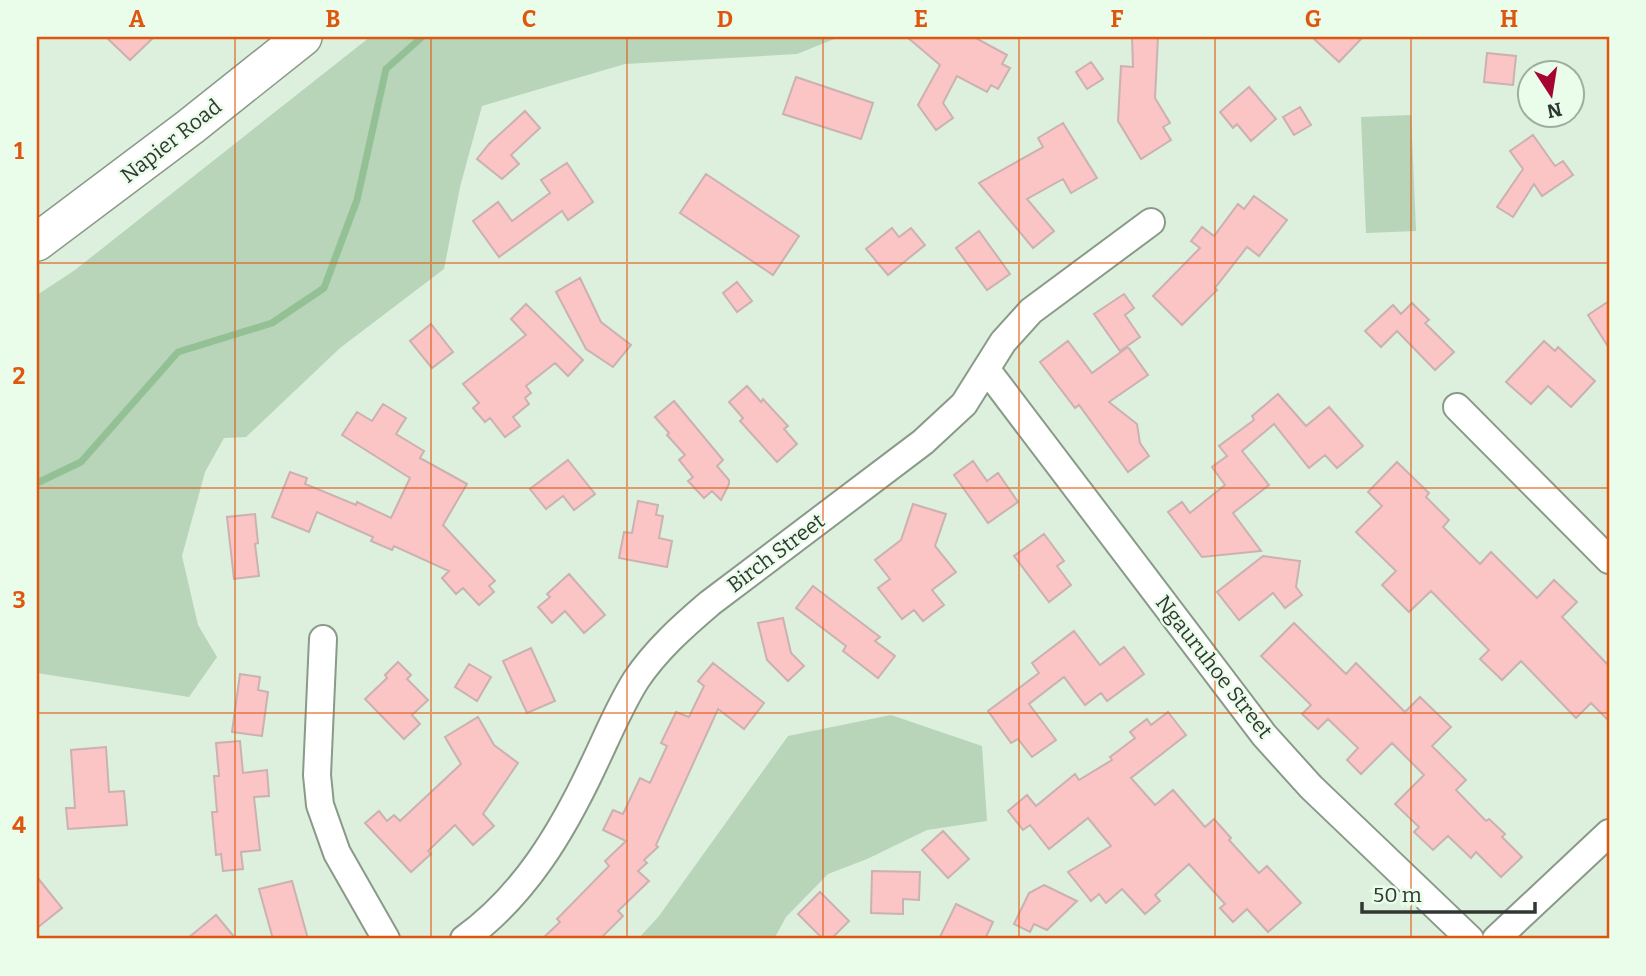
<svg xmlns="http://www.w3.org/2000/svg" width="1646" height="976" font-family="Bitter,serif">
<style>
.green{fill:#b8d4b9}
.lines{fill:none;stroke-linecap:round;stroke-linejoin:round}
.stream{stroke:#93c195;stroke-width:7}
.building{fill:#fbc4c5;stroke:#cbb1b1;stroke-width:2}
.street-casing{stroke:#899a89;stroke-width:30}
.secondary-casing{stroke:#899a89;stroke-width:40}
.street{stroke:#fff;stroke-width:26}
.secondary{stroke:#fff;stroke-width:37}
.grid{fill:none;stroke:#df570e;stroke-width:2;stroke-opacity:0.55}
.labels{text-anchor:middle;dominant-baseline:central;stroke-width:5;stroke-linejoin:round;paint-order:stroke}
.street-label{font-size:21px;fill:#313831;stroke:#eafcea}
.neatline{fill:none;stroke:#df570e;stroke-width:2.5}
.grid-label{font-size:23px;text-anchor:middle;font-weight:bold;fill:#df570e}
</style>
<rect width="100%" height="100%" fill="#ddefdd"/>
<!-- green -->
<path class="green" d="M370,37h469l-42,17 -172,10 -143,42 -22,81 -16,82 -104,79 -94,89 -22,1 -19,34 -23,84 16,69 19,32 -28,40 -152,-24v-378l38,-25z
M1411,115l5,116 -50,2 -5,-116z
M891,715l91,31 5,75 -60,9 -60,29 -39,15 -42,43 -12,22h-136l21,-23 129,-180z"/>
<g class="lines">
<!-- stream -->
<path class="stream" d="M37,483l44,-21 97,-110 94,-29 52,-35 33,-88 29,-131 36,-32"/>
</g>
<!-- building -->
<path class="building" d="M106,37h48l-24,23z
M907,37h67l33,18 -5,9 8,4 -12,21 -7,-4 -4,7 -30,-16 -14,27 10,15 -17,12 -18,-25 22,-40z
M1132,37h26l-3,61 15,25 -7,4 8,13 -30,19 -23,-38 3,-55 12,1z
M1312,37h51l-24,25z
M1487,53l29,3 -3,29 -29,-3z
M1091,62l12,17 -16,10 -11,-17z
M796,77l77,26 -12,36 -78,-25z
M1249,87l27,32 -25,22 -14,-17 -4,4 -13,-16z
M1300,107l11,18 -17,10 -11,-18z
M525,111l15,17 -29,27 8,9 -17,15 -25,-20 12,-15z
M1063,123l34,55 -26,15 -8,-14 -36,20 27,32 -21,17 -54,-65 64,-36 -5,-9z
M1533,135l22,31 8,-5 10,14 -31,21 -8,-12 -21,33 -16,-10 26,-38 -13,-18z
M567,163l26,39 -25,18 -6,-9 -63,46 -26,-36 25,-19 14,19 38,-28 -9,-13z
M706,174l93,62 -26,39 -93,-62z
M1254,196l33,24 -28,36 -12,-9 -32,41 2,2 -35,35 -29,-29 47,-48 -9,-7 11,-14 12,9 24,-32 6,5z
M892,228l7,9 12,-9 14,17 -37,30 -22,-26z
M979,231l31,43 -23,16 -31,-42z
M580,278l21,44 30,23 -18,22 -27,-18 -30,-57z
M737,282l15,19 -15,11 -14,-19z
M1124,294l10,14 -9,7 15,22 -20,14 -26,-37z
M1609,301v47l-21,-33z
M1412,303l17,17 -4,3 29,29 -19,18 -38,-39 -16,16 -16,-16 28,-26 8,9z
M526,304l57,56 -15,16 -13,-13 -29,23 5,7 -6,5 4,6 -16,13 7,9 -15,11 -15,-19 -5,4 -12,-14 6,-5 -16,-19 63,-49 -15,-16z
M431,324l22,28 -21,16 -22,-27z
M1068,341l24,32 36,-26 20,28 -39,27 28,22 3,19 9,13 -21,16 -49,-67 -4,3 -35,-46z
M1544,341l11,10 3,-4 37,34 -24,26 -23,-21 -17,18 -25,-22z
M747,386l14,16 2,-3 25,27 -4,3 13,15 -20,18 -37,-41 3,-3 -14,-16z
M1278,394l28,32 23,-19 34,39 -26,22 -12,-13 -16,13 -35,-44 -32,27 27,34 -36,28 28,38 -59,6 -34,-45 14,-10 8,11 35,-28 -13,-18 15,-11 -8,-10 35,-26 -2,-4z
M674,401l49,59 -6,6 12,14v4l-8,16 -9,-9 -8,7 -16,-17 5,-4 -14,-17 6,-5 -18,-20 2,-2 -14,-16z
M383,404l23,14 -10,16 28,17 -4,7 47,26 -24,41 52,56 -6,5 5,6 -15,13 -16,-17 -7,6 -14,-16 7,-7 -55,-25 -2,4 -21,-9 2,-4 -56,-25 -8,20 -37,-15 18,-45 17,6 -2,6 51,21 1,-3 34,16 19,-40 -68,-43 15,-23 15,9z
M568,460l27,34 -21,16 -11,-14 -17,13 -16,-20z
M973,461l14,20 11,-8 20,29 -30,21 -34,-48z
M1397,462l32,31 -3,4 23,23 -6,7 37,37 11,-12 46,46 17,-18 23,22 -15,15 47,49v55l-18,-18 -15,15 -55,-57 -19,19 -22,-21 9,-9 -58,-59 -22,21 -27,-27 14,-14 -40,-39 26,-26 -14,-14z
M638,501l20,4 -2,10 7,1 -4,22 13,3 -5,26 -48,-9 5,-26 8,1z
M913,504l33,10 -11,32 21,26 -24,18 12,15 -21,16 -9,-11 -12,9 -24,-31 12,-9 -15,-19 26,-20z
M255,514l3,29 -3,1 4,32 -25,3 -7,-62z
M1044,534l20,27 -7,5 14,19 -22,17 -35,-46z
M1263,556l37,5 -4,26 6,8 -17,13 -12,-15 -34,27 -22,-28z
M569,574l36,41 -21,18 -19,-22 -13,12 -14,-16 12,-10 -3,-3z
M813,586l67,51 -5,4 20,15 -17,22 -35,-27 3,-5 -50,-38z
M783,618l8,35 13,13 -16,15 -21,-21 -9,-37z
M1294,623l52,51 10,-11 49,49 15,-15 31,30 -19,19 34,34 -10,10 30,31 3,-2 16,15 -3,3 20,20 -21,20 -25,-25 -5,6 -23,-22 -15,14 -19,-18 5,-5 -24,-23 29,-29 -32,-32 -31,31 -14,-14 11,-12 -30,-29 -10,10 -16,-15 9,-9 -50,-49z
M1074,631l26,34 24,-18 20,27 -37,27 -6,-8 -16,12 -21,-28 -35,27 27,36 -24,17 -14,-18 -7,4 -23,-32 51,-38 -7,-10z
M531,648l24,53 -28,12 -24,-52z
M398,662l13,13 -4,4 21,21 -16,15 8,9 -16,15 -39,-40 22,-21 -2,-3z
M713,663l51,40 -20,26 -26,-20 -62,136 2,2 -14,13 3,3 -9,8 11,10 -31,30 5,5 -23,23h-58l18,-17 -3,-3 52,-53 -4,-5 21,-20 -23,-11 10,-20 10,4 17,-36 10,5 17,-37 -6,-3 15,-31 13,5 15,-31 -6,-5z
M469,664l22,13 -14,24 -22,-14z
M240,674l20,3 -2,13 10,2 -6,44 -30,-4z
M1168,712l18,23 -55,43 24,27 18,-15 32,37 9,-8 17,19 -2,2 30,33 8,-7 34,37 -33,29 -21,-23 -14,13 -13,-14 5,-4 -36,-40 -34,31 5,6 -15,13 -23,-25 -16,14 -7,-9 -8,7 -23,-29 43,-26 -23,-28 -39,31 -19,-24 -7,5 -15,-19 19,-16 9,11 39,-32 4,6 33,-20 -2,-3 25,-19 -5,-6 17,-13 4,6z
M478,717l16,28 24,18 -35,51 11,12 -21,19 -18,-20 -27,26 3,3 -20,18 -46,-49 14,-12 8,10 7,-6 6,6 61,-57 -16,-27z
M240,741l3,32 24,-3 2,26 -15,1 6,53 -19,2 2,17 -20,2 -2,-17 -5,1 -4,-43h5l-3,-36h5l-3,-33z
M106,747l3,45 15,-1 3,34 -59,4 -2,-21h9l-4,-58z
M943,831l26,28 -21,19 -26,-28z
M872,871l48,1 -1,28 -16,-1v15l-32,-1z
M37,877l25,31 -25,20z
M292,881l16,58h-35l-14,-50z
M1044,885l33,16 -30,29 -13,-6 -4,8 -16,-8 15,-31z
M820,892l29,29 -18,18h-8l-25,-25z
M956,904l37,18 -8,17h-46z
M216,915l20,24h-49z"/>
<g class="lines">
<!-- street casing -->
<g class="street-casing">
<path id="street" d="M987,370l277,365 47,52 159,152
M1457,407l152,153
M323,639l-6,136 3,30 17,48 49,86
M464,939c60,-43 98,-107 129,-173 14,-29 26,-59 43,-86 20,-30 47,-54 74,-77l213,-161 41,-38 39,-62 28,-31 120,-89
M1496,939l113,-106"/>
</g>
<!-- secondary casing -->
<g class="secondary-casing">
<path id="secondary" d="M37,242l153,-115 113,-90"/>
</g>
<!-- street -->
<use href="#street" class="street"/>
<!-- secondary -->
<use href="#secondary" class="secondary"/>
</g>
<!-- grid -->
<path class="grid" d="M235,37v902M431,37v902M627,37v902M823,37v902M1019,37v902M1215,37v902M1411,37v902M37,263h1572M37,488h1572M37,713h1572"/>
<g class="labels">
<!-- street labels -->
<g class="street-label">
<text transform="translate(171 141) rotate(-38)">Napier Road</text>
<text transform="translate(776 553) rotate(-37)">Birch Street</text>
<text transform="translate(1214 667) rotate(52)">Ngauruhoe Street</text>
</g>
</g>
<!-- border -->
<rect width="1646" height="976" fill="none" stroke="#eafcea" stroke-width="77"/>
<!-- north arrow -->
<g transform="translate(1551 94) rotate(168)"><circle r="33" fill="#eafcea" stroke="#a0aea0" stroke-width="2"/>
<path d="M0-5L12 26L0 18L-12 26Z" fill="#a40631"/>
<text y="-10" font-size="19" font-weight="bold" text-anchor="middle" fill="#313831">N</text>
</g>
<!-- scale -->
<path d="M1362 902v10h173v-10" fill="none" stroke="#313831" stroke-width="3.5"/>
<text x="1373" y="902" font-size="21" fill="#313831" stroke="#eafcea" stroke-width="5" paint-order="stroke">50 m</text>
<rect x="38" y="38" width="1570" height="899" class="neatline"/>
<g class="grid-label">
<text x="137" y="27">A</text>
<text x="333" y="27">B</text>
<text x="529" y="27">C</text>
<text x="725" y="27">D</text>
<text x="921" y="27">E</text>
<text x="1117" y="27">F</text>
<text x="1313" y="27">G</text>
<text x="1509" y="27">H</text>
<text x="19" y="159">1</text>
<text x="19" y="384">2</text>
<text x="19" y="608">3</text>
<text x="19" y="833">4</text>
</g>
</svg>
